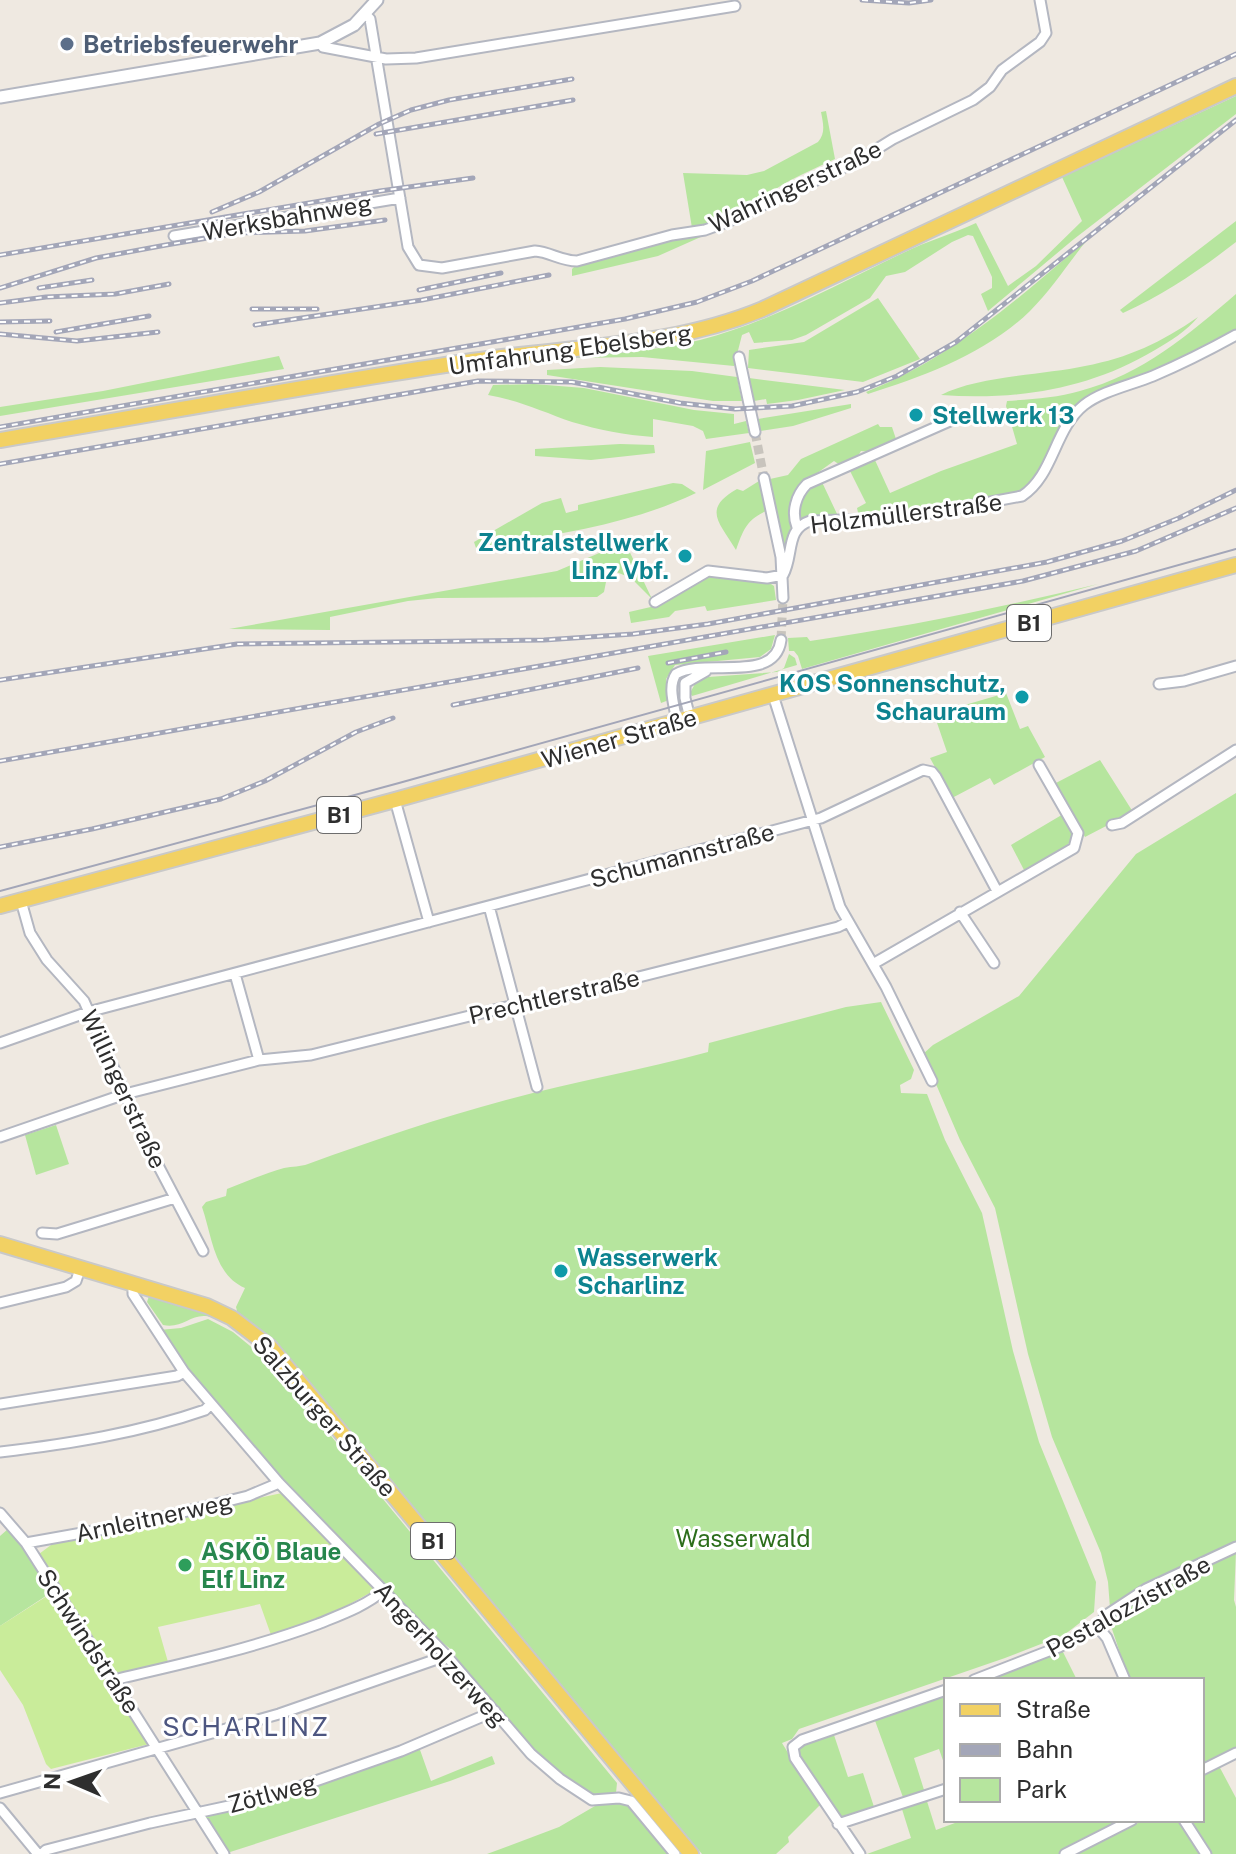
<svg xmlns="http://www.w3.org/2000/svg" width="1236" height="1854" font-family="'Public Sans',sans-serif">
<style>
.green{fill:#b6e59e}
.pitch{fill:#c9ec9a}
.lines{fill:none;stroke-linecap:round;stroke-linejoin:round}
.minor-tunnel{stroke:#c8c4bd;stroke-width:9;stroke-dasharray:9 4.5;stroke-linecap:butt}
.minor-casing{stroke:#b4b7c1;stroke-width:13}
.tertiary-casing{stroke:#b4b7c1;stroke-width:15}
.primary-casing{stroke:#c9c9c9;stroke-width:18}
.minor{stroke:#fff;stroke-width:9}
.tertiary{stroke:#fff;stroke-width:11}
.primary{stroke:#f2d163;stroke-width:14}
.tram{stroke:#a3a6b8;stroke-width:2}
.rail-casing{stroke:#a3a6b8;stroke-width:5}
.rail{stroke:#fff;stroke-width:2;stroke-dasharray:6;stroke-linecap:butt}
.service-dot{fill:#5c6f8a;stroke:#fff;stroke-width:3}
.culture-dot{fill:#0f9aa8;stroke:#fff;stroke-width:3}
.leisure-dot{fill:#2e9e5b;stroke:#fff;stroke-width:3}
.labels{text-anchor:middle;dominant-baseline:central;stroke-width:6;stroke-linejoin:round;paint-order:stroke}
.shield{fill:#fff;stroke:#6d6d6d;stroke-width:2}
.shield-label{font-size:22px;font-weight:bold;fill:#2e2e2e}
.service-label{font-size:24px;font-weight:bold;fill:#4e5e75;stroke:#fff;text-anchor:start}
.street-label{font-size:24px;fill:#2e2e2e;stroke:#fff}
.culture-label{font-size:24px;font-weight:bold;fill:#0d838f;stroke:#fff;text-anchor:start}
.park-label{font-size:24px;fill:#2c6e1b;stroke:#fff}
.leisure-label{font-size:24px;font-weight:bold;fill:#27864d;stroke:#fff;text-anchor:start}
.neighbourhood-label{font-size:26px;letter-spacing:2px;fill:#4d5680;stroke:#fff}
</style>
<rect width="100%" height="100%" fill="#efe9e1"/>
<!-- green -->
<path class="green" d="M1236,96v18l-162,125 -86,72 -7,-17 11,-6v-11l-19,-41 -5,-1 -16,7 -47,30 -19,4 -16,22 -64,37 -14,5 -38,3 -5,-11 -7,3 -8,31 -92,-9 -75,1c44,-5 90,-7 133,-18 71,-18 137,-56 203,-87 24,-12 49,-19 73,-30l32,63 28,-20 46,-45 -20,-44z
M826,111l9,48c-15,7 -31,14 -46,22 -33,19 -59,41 -97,47l-9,-55 64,2 17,-4 54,-29c8,-9 5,-19 3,-30z
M1236,221v21c-36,28 -71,52 -113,71l-3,-3z
M712,232l-54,24 -86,20v-7l5,-5 73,-20z
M1088,239c-19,23 -36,50 -58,72 -43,42 -105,65 -162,83l-2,-2c86,-34 153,-94 222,-153z
M1236,294v37l-83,41 -64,26c-34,22 -34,76 -71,95l-112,21 -47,3 -2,-9 9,-5 -17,-34 25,-11 16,35 51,-22 76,-27 -11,-38 1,-5c25,-2 50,-3 73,-10 63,-17 108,-56 156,-97z
M878,298l42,61 -57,23 -115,-14 1,-18 55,-8z
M1198,317c-10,13 -29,25 -43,33 -67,40 -138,50 -214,45 37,-19 102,-20 144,-29 43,-8 77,-24 113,-49z
M279,356l5,13 -284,47v-9l103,-16z
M600,367l92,4 45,6 5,24h-29l-166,-26v-5z
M749,378l96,12 -47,10 -31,4 -1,-5 -12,2z
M534,384l50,4 110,22 40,4v10l12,-3 3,12 -43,6 -3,-8 -10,-5 -40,-7v18c-28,-2 -54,-7 -81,-15 -28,-10 -54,-22 -84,-27l5,-10z
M851,404v4l-58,18 -33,5 -2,-12z
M878,424l2,3h12l4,12 -25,13 -10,-1 -6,10 -15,4 -6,-4 -32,23 -17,66 -15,-71 18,-4 13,-16z
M750,442l5,21 -52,27 3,-39z
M620,444l34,1 1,8 -64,7 -56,-4v-7z
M821,480l17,36 -40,4c-1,-21 5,-30 23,-40z
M759,481l7,30c-20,9 -23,20 -30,39 -17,-28 -34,-41 1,-61l6,2z
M673,483l9,1 14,9c-69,33 -145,42 -220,55l-2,-6 68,-39 19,-5 5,15 12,-3v-5z
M625,542l27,57 -21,-21 -17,-7 -7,6 -3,15 -7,5 -159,1 -30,3 -78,16v13l-101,-1 328,-58z
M706,575l62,7 6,4 2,14 -69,11 -2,-5 -30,5 -6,6 -38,6 -2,-11 26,-6z
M1098,584l-296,85 -4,-13 -4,-5h-5l-1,-13 19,-1 3,4c97,-14 193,-34 288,-57z
M775,635l-4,14 -11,8 -85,8 -9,14 3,21 -8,3 -13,-47z
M789,654l6,4 2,7 -105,31 -2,-3 7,-13 11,-3 69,-5 7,-4z
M1006,693l14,36 8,-3 17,31 -51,28 -4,-7 -38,20 -22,-40 17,-6 -13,-38z
M1100,760l33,52 -48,25 -31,-53z
M1236,793v752l-126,63 -2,-26 -7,-29 -49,-116 -24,-83 -33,-146 -35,-68 -37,-86 10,-9 86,-49 117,-142z
M1065,813l10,20c-8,21 -32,27 -51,37l-13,-25z
M881,1002l33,68 -3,9 -11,6 1,8 26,1 18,46 37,73 31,138 26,91 57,140 -2,30 -30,23 -59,23 -206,71 -7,10 -10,4 38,62 -32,32 1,5 -13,12h-74l-413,-491 -50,-44 -3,-12 9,-19c-31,-13 -33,-52 -43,-81l4,-5 20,-6 1,-7c19,-7 38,-16 57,-21 9,-2 16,-1 24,-4 66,-24 131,-46 198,-64 67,-18 135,-30 202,-48l1,-9 137,-36z
M56,1125l13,39 -33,11 -11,-40z
M149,1296c44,8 74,22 111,48l372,445 -3,2 -356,-431c-15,-13 -47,-43 -68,-44 -15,-1 -24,13 -42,9l-16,-23z
M208,1319l25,13 37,30 347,421 -1,10 -6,3h-17l-9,-4 -43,-36 -80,-89 -8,-16 -20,-16 -154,-158 -96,-112 -24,-35 22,-2z
M8,1529l14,16 30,47 -52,34v-90z
M1236,1551l-2,49 2,7v141l-34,18v-86h-73l-21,-63 37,-23z
M1061,1648l16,32h-96z
M946,1692v77l-7,-20 -25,9 11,35 -21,7 -30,-82z
M833,1732l15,45 15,-4 12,37 -34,11 -41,-60 -2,-15z
M419,1747l12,34 61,-25 3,8 -45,17 -223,72 -23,-37 1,-3z
M1219,1766l17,32v56h-25l-24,-34h15v-46z
M926,1798l10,32 27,-10h160l-64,34h-192l44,-16 -10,-32z
M615,1802l16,3 40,49h-184l72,-27 36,-21z
M1149,1820h31l22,34h-130l49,-26z"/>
<!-- pitch -->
<path class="pitch" d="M282,1493l95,96 -38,21 -68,25 -11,-31 -102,23 10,35 -61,15 42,67 -98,25 -5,-5 -23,-59 -23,-35v-44l61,-39 -22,-33 16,-12z"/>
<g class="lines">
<!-- minor-tunnel -->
<path class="minor-tunnel" d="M755,432l9,46
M781,640l2,-42"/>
<!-- minor casing -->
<g class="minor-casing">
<path id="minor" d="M365,14l5,5 38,228 11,18 23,3 93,-17c15,1 26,10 42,10l95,-26 33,-5 22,-8 132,-62 34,-21 80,-39 17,-13 12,-17 38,-28 6,-9 -6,-33
M320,43l3,4 63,12 30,-1 319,-52
M174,236l226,-38
M739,357l16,75
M764,478l17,79 2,41
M797,527c-6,-15 -1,-32 10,-43l152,-67
M655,602l53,-31 59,7 16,-3c11,-19 2,-46 27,-54l94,-3 118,-22c32,-21 32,-67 62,-91 18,-14 47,-20 69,-29 28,-12 56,-26 83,-41
M1159,684l25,-3 52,-15
M773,695l67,212 46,80 46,94
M690,718l-5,-20v-15l21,-12
M677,722c-2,-15 -10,-35 -1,-48 28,-17 99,11 105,-34
M395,800l34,122
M1112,825l10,-2 114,-73
M21,901l9,32 17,27 37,41 66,149 53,101
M489,906l48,181
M960,912l34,51
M873,964l201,-116 4,-15 -39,-68
M235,974l24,86
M0,1043l88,-31 733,-194 102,-48 9,2 4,5 61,114
M0,1137l125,-43 134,-34 52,-5 195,-48 21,-2 311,-78 10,-5
M42,1233l15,1 118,-36
M133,1283v11l51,78 95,111 166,171 86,100 29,25 32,21 27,-2 12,3 44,53
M0,1303l66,-16 10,-6 4,-12
M0,1404l177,-28 7,-4
M0,1452c69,-8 139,-19 205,-42l6,-6
M0,1513l26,30 198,311
M26,1543l117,-21 105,-26 31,-13
M1097,1626l10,12 18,42
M113,1680c69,-16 138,-31 205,-56 22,-9 48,-18 66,-34
M974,1680l85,-33 38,-21 11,-12 38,-25 90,-42
M1202,1770l34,-17
M0,1793l279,-79 161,-56 5,-4
M0,1808l38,46
M1184,1820l22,34
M838,1824l108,-35
M42,1854l4,-4 104,-27 120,-26 131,-46 94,-40
M860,1854l-65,-96 -2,-11 9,-7 144,-50
M1065,1854l67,-34"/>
</g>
<!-- tertiary casing -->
<g class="tertiary-casing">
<path id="tertiary" d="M0,97l320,-54 34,-18 23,-25"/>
</g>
<!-- primary casing -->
<g class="primary-casing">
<path id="primary" d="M0,440c157,-26 315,-56 472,-79 100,-15 197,-13 291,-52l473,-223
M0,906l395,-106 841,-235
M0,1244l207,62 25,12 38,29 421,507"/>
</g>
<!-- minor -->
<use href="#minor" class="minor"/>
<!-- tertiary -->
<use href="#tertiary" class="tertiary"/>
<!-- primary -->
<use href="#primary" class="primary"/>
<!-- tram -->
<path class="tram" d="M0,891l399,-108 837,-234"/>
<!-- rail casing -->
<g class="rail-casing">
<path id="rail" d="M862,0l47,3 22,-3
M376,134l197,-34
M212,212l47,-20 120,-68 32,-14 38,-10 123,-21
M0,255l380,-64 93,-13
M0,288l96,-30 70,-13 71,-12 68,-2 80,-11
M39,288l53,-8
M419,290l82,-17
M0,303l46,-6 69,-3 54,-10
M252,309h65
M0,322l50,-1
M255,325l167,-25 127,-25
M56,332l93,-16
M0,334l77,7 81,-9
M0,427l625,-108 72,-17 55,-21 484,-227
M0,464l478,-83 94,1 108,21 55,6 57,-3 65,-14 40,-16 59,-34 280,-222
M668,663l58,-11
M0,680l237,-36 307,-4 89,-6 75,-10 339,-62 75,-21 57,-23 57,-28
M453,705l185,-37
M0,761l1023,-180 113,-30 100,-43
M0,847l92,-18 129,-30 44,-18 91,-49 37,-14"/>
</g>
<!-- rail -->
<use href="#rail" class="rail"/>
</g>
<!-- markers -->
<circle class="service-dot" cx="67" cy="44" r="8"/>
<g class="culture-dot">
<circle cx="916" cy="415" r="8"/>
<circle cx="685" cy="556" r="8"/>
<circle cx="1022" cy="697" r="8"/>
<circle cx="561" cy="1271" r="8"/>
</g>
<circle class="leisure-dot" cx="185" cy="1565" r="8"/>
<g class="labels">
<!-- shield labels -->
<g class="shield">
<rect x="1007" y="605" width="44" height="36" rx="6"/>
<rect x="317" y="797" width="44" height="36" rx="6"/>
<rect x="411" y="1523" width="44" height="36" rx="6"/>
</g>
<g class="shield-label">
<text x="1029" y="623">B1</text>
<text x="339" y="815">B1</text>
<text x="433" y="1541">B1</text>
</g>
<!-- service labels -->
<g class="service-label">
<text x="83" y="44">Betriebsfeuerwehr</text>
</g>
<!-- street labels -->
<g class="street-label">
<text transform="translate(795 186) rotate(-25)">Wahringerstraße</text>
<text transform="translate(287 217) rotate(-10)">Werksbahnweg</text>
<text transform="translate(570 349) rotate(-8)">Umfahrung Ebelsberg</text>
<text transform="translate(906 513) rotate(-7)">Holzmüllerstraße</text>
<text transform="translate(619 738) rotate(-16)">Wiener Straße</text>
<text transform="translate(682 855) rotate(-15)">Schumannstraße</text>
<text transform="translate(554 996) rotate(-13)">Prechtlerstraße</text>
<text transform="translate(124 1089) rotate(65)">Willingerstraße</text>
<text transform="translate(325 1416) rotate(49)">Salzburger Straße</text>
<text transform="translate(154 1517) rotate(-12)">Arnleitnerweg</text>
<text transform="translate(1128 1606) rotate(-29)">Pestalozzistraße</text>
<text transform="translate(89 1641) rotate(57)">Schwindstraße</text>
<text transform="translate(441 1654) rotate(48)">Angerholzerweg</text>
<text transform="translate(272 1793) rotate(-15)">Zötlweg</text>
</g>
<!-- culture labels -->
<g class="culture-label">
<text x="932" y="415">Stellwerk 13</text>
<text x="669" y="542" text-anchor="end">Zentralstellwerk<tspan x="669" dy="28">Linz Vbf.</tspan></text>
<text x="1006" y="683" text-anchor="end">KOS Sonnenschutz,<tspan x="1006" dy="28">Schauraum</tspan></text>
<text x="577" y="1257">Wasserwerk<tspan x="577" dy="28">Scharlinz</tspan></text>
</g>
<!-- park labels -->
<g class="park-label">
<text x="743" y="1538">Wasserwald</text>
</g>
<!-- leisure labels -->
<g class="leisure-label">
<text x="201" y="1551">ASKÖ Blaue<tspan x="201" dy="28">Elf Linz</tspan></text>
</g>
<!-- neighbourhood labels -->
<g class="neighbourhood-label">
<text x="246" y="1726">SCHARLINZ</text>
</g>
</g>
<!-- legend -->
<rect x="944" y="1678" width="260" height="144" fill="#ffffff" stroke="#ababab" stroke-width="2"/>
<rect x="960" y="1704" width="40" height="12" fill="#f2d163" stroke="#ababab" stroke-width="2"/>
<text x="1016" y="1718" font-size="24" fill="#2e2e2e">Straße</text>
<rect x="960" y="1744" width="40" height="12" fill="#a3a6b8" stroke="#ababab" stroke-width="2"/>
<text x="1016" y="1758" font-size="24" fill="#2e2e2e">Bahn</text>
<rect x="960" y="1778" width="40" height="24" fill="#b6e59e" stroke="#ababab" stroke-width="2"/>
<text x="1016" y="1798" font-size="24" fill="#2e2e2e">Park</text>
<!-- north arrow -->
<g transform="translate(72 1782) rotate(272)" stroke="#ffffff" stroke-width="6" paint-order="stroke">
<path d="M0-6L14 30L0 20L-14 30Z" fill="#2e2e2e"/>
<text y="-12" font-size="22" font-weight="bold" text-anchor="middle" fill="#2e2e2e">N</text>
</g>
</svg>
